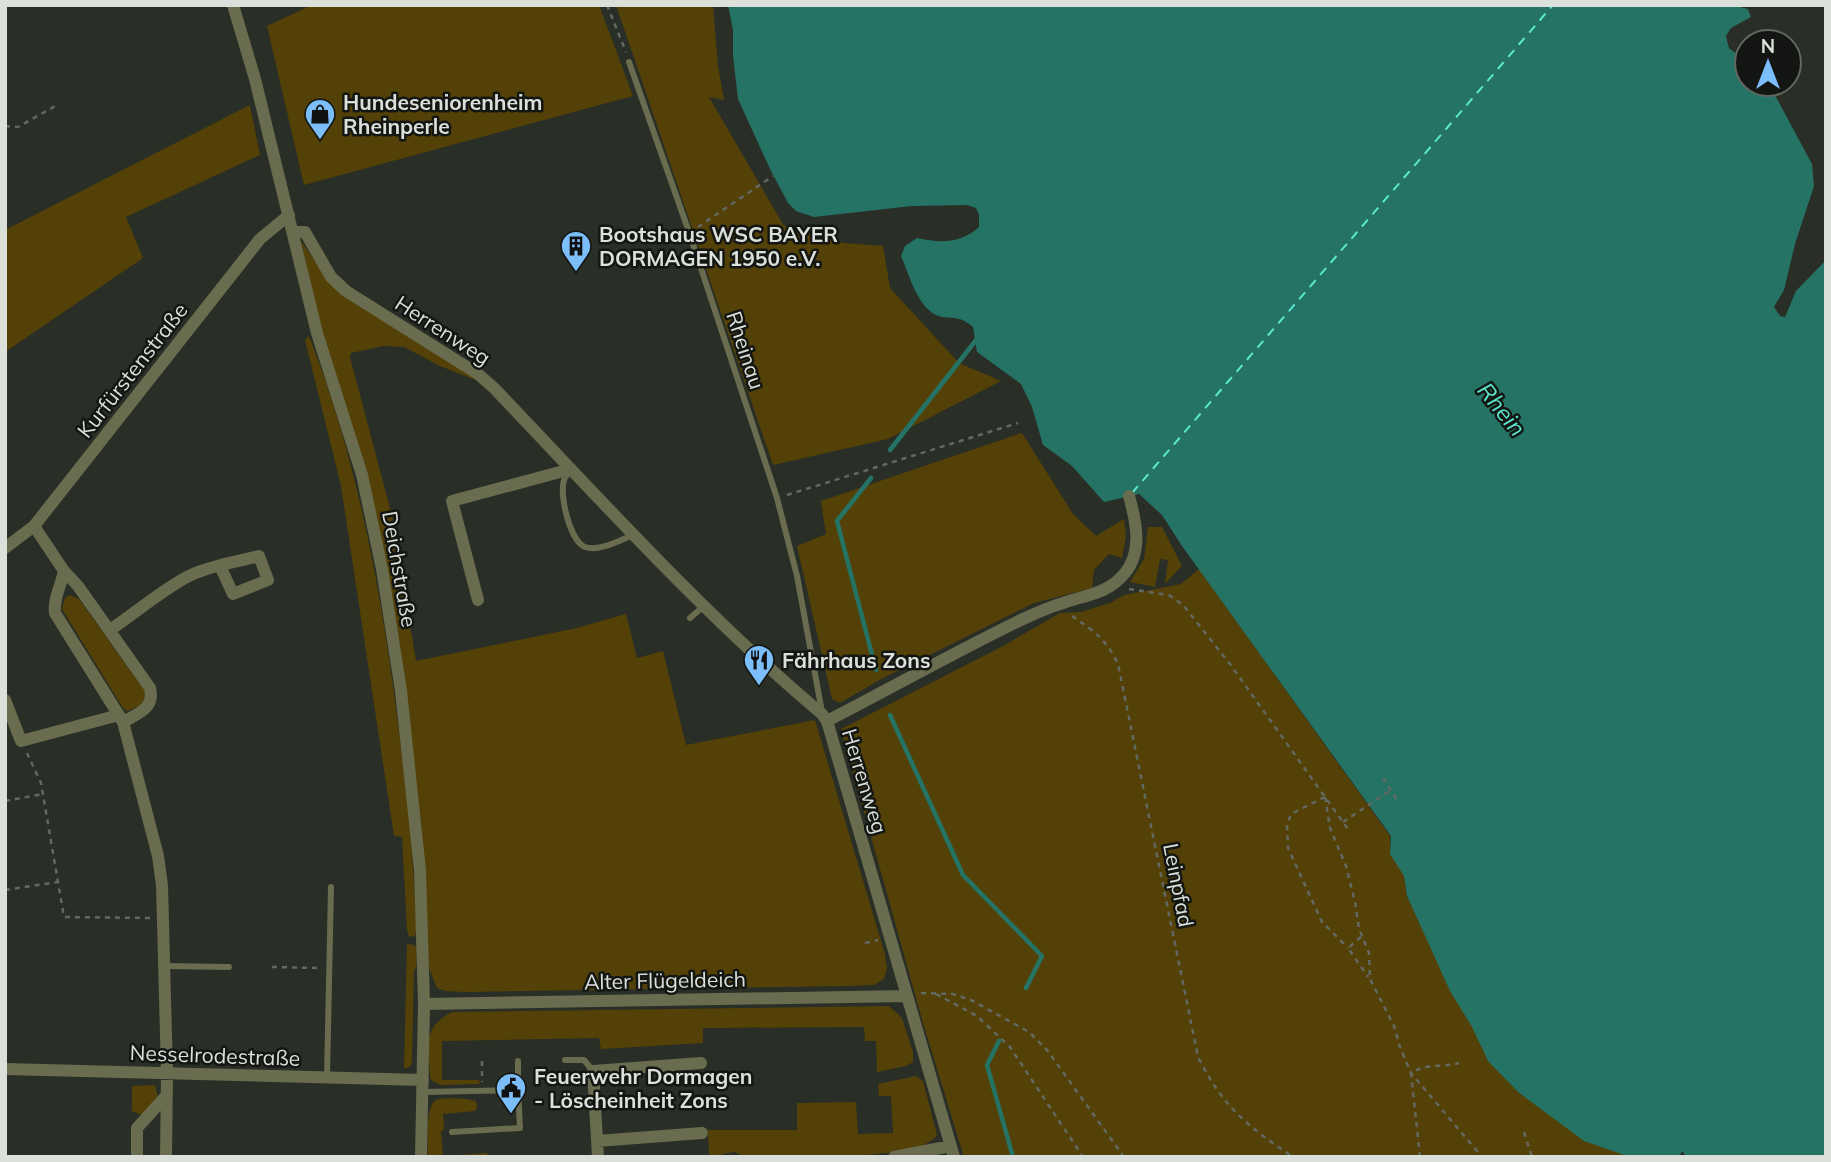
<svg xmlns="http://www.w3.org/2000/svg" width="1831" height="1162" font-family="Mulish,sans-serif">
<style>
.green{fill:#544107}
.water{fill:#257365}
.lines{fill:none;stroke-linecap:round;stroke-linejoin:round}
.stream{stroke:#257365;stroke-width:4.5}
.ferry{stroke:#5ae8cf;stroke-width:2;stroke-dasharray:9 7;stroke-linecap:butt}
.path{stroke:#636861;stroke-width:2.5;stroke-dasharray:5 5;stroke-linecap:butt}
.lane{stroke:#696c4e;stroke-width:6}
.street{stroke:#696c4e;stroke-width:12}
.labels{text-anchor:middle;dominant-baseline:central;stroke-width:5;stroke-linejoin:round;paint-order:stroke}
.poi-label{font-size:21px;font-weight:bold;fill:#dce0db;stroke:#131612;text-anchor:start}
.street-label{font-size:21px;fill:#dce0db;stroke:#131612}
.water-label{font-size:23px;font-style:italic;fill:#5ae8cf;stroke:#131612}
</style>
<rect width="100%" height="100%" fill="#292e26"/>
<!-- green -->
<path class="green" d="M312,5h287l34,91 -329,89 -37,-159z
M616,5h97l5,61 6,34 -15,-3 75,129 59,17 40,3 7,42 69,75 42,18 -113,58 -115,26z
M250,105l10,50 -134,62 17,41 -138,94v-122z
M301,241l29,41 148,99 -38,-15 -36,-19 -20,-1 -33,7 -1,4 43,163 23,141 161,-33 49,-14 11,44 26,-7 23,94 129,-25 70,234 2,14 -3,11 -10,6 -24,1 -385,6 -20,-1 -8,-3 -9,-22 -7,-145 -33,-247 -74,-274z
M309,336c58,148 80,305 98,462 4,34 6,68 8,101 0,12 3,26 0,37l-6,1 -2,-8 -5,-92 -8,-1 -53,-350 -36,-146z
M1022,433l51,81 23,22 28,-17 2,17 -4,22 -13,-4 -15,16 -2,18 -58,15 -151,75 -43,25 -8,-4 -35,-153 29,-12 -5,-33z
M1148,527h14l20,39 -17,18 3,-24 -8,-1 -5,28 -25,-5 14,-23z
M1199,569l191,267v17l14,22 3,21 19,40 206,221h-668l-41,-134 -82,-294 164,-84 55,-32 21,-1 29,-9 14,-8 57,-11z
M70,595l9,4 67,94 -4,12 -15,6 -4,-3 -61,-99 3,-11z
M407,944l7,1 3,4 -1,20h-2l-2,89 -1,8 -7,3z
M889,1006l13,12 11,34v10l-7,4 -29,6 -1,-31h-11l-1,-14 -161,1v15l-102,6 -2,-11 -157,3v39h37l1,4 -40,1 -9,-5 -1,-4c-1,-31 -9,-48 22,-64z
M916,1076l7,5 14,54c-15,27 -160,22 -193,22l-9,-5 -13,2v3h-13l-1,-27h89v-27l59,-1 2,32 35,-1 -2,-37h-12l-1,-12z
M155,1085l3,13 -16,17 -10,-4v-25z
M466,1099l10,2 1,7 -2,3 -32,3 1,15 -3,3 2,24 44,-3 1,4h-60c0,-13 -3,-51 8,-57 8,-3 22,-1 30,-1z"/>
<!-- water -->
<path class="water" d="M728,5h1004l16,4 3,8 -20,11 -5,8 3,12 18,14v22h22l43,80 2,22 -19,58 -11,46 -10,17 6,9 5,1 11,-26 30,-31v897h-139l-5,-6 -3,6h-49l-46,-16 -66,-49 -30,-31 -16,-34 -22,-36 -43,-95 -3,-20 -14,-22 1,-18 -209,-290 -20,-31 -23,-21 -35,8 -32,-36 -29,-21 -11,-38 -11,-23 -44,-32 -4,-25c-16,-14 -23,-6 -37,-12 -19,-9 -27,-41 -35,-59l4,-10 12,-8c23,5 43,6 62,-11v-12l-3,-7 -9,-3 -55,1 -98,11 -18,-6 -8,-8 -18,-34 -32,-70 -5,-43v-26z"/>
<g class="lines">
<!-- stream -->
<path class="stream" d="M890,450l90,-115
M871,478l-34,43 39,149
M890,715l73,160 79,81 -16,32
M999,1041l-12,24 26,92"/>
<!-- ferry -->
<path class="ferry" d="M1132,493l421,-488"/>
<!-- path -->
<path class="path" d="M607,5l19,47
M5,126l13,1 39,-22
M698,227l75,-51
M787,495l231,-72
M1129,589l40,6 14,10 47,59 120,168
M1072,616c22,15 34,23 46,48l80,393c25,50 49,69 95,100
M27,753l14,30 23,134 87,1
M1383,778l15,23
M1325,797l5,31 16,38 9,36 4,27 10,24 1,26 24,47 6,21 11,26 71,84
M1325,797l-34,17 -4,11 1,23 34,74 26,26
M5,801l38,-7
M1343,822l48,-32
M5,890l53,-8
M1361,937l-13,11 20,29
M865,943l13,-3
M272,967l47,1
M921,993l32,1 18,6 58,32 18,18 77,107
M936,994l41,22 33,31 73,110
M482,1061v21
M1524,1132l8,25
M1420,1157l-9,-84c15,-10 31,-5 48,-10"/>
<!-- lane -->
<path class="lane" d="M629,62l60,170 88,266 20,78 25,136
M570,471c-2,3 -5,6 -6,9 -5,15 6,61 21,67 14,5 35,-7 48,-12
M690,618l14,-12
M165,966l64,1
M565,1060h19l9,11
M327,1078l4,-191
M423,1092l95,-2v-29
M452,1132l68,-4 -2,-38"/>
<!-- street -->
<path class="street" d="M233,5l22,74 62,254 45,142 20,94 19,122 19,179 4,134 -3,153
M293,232h12l26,45 15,14 132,83 16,14c107,112 210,227 328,326l5,7 127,436
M34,526l30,45 14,15 72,102c5,20 -11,25 -27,34l35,134 4,29 5,188 -1,84
M5,548l29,-22 226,-287 29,-24
M64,571c-3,15 -11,28 -9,42l68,109
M478,600l-26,-99 119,-32
M110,630c24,-16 57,-44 81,-55 21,-10 46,-13 68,-19l9,24 -35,14 -13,-28
M5,700l16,41 98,-26
M827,721c66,-34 130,-70 196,-102 13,-6 27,-12 40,-16 23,-8 45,-9 62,-30 18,-22 11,-52 4,-77
M424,1004l483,-8
M5,1069l418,11
M597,1141l105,-8
M137,1157v-29l30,-33
M598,1157l-5,-86 108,-8
M894,1157l57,-11"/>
</g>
<!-- icons -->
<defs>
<g id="shop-pin" transform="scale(1.575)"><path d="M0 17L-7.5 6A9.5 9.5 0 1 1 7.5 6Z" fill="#7cbef9" stroke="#131612"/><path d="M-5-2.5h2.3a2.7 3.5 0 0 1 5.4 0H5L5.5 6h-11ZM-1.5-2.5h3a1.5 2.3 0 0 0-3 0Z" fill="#111"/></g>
<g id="building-pin" transform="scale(1.575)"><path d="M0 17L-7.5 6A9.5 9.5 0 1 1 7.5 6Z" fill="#7cbef9" stroke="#131612"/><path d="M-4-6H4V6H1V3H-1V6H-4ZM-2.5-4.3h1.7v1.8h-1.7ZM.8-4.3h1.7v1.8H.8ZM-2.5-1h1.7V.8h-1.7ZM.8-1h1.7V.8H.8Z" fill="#111"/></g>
<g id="restaurant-pin" transform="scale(1.575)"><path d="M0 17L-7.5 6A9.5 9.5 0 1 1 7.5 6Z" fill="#7cbef9" stroke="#131612"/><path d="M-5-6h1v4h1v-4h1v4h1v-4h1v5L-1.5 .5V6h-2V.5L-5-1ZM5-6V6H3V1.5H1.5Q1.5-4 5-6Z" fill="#111"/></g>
<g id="civic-pin" transform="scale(1.575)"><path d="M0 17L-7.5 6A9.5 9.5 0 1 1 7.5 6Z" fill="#7cbef9" stroke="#131612"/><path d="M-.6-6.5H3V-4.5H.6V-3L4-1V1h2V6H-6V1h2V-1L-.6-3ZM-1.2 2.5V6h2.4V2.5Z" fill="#111"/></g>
</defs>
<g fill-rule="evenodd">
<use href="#shop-pin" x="320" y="114"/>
<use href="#building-pin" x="576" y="246"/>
<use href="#restaurant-pin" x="759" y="660"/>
<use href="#civic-pin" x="511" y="1088"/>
</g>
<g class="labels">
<!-- poi labels -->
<g class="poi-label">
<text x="343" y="102">Hundeseniorenheim<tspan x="343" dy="24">Rheinperle</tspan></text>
<text x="599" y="234">Bootshaus WSC BAYER<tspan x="599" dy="24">DORMAGEN 1950 e.V.</tspan></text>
<text x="782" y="660">Fährhaus Zons</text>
<text x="534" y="1076">Feuerwehr Dormagen<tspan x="534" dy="24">- Löscheinheit Zons</tspan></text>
</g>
<!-- street labels -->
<g class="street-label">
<text transform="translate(443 330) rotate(33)">Herrenweg</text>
<text transform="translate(746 350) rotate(72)">Rheinau</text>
<text transform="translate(132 370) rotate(-52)">Kurfürstenstraße</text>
<text transform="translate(400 569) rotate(80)">Deichstraße</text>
<text transform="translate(865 781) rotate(73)">Herrenweg</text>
<text transform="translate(1179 885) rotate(79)">Leinpfad</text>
<text transform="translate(665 980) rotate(-1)">Alter Flügeldeich</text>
<text transform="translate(215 1055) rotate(2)">Nesselrodestraße</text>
</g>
<!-- water labels -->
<g class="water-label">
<text transform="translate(1502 409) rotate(51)">Rhein</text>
</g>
</g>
<!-- border -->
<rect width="1831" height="1162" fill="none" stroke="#dce0db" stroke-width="14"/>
<!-- north arrow -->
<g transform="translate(1768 63)"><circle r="33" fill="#131612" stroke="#636762" stroke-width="2"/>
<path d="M0-5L12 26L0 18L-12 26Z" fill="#7cbef9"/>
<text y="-10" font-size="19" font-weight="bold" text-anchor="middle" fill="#dce0db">N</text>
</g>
</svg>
